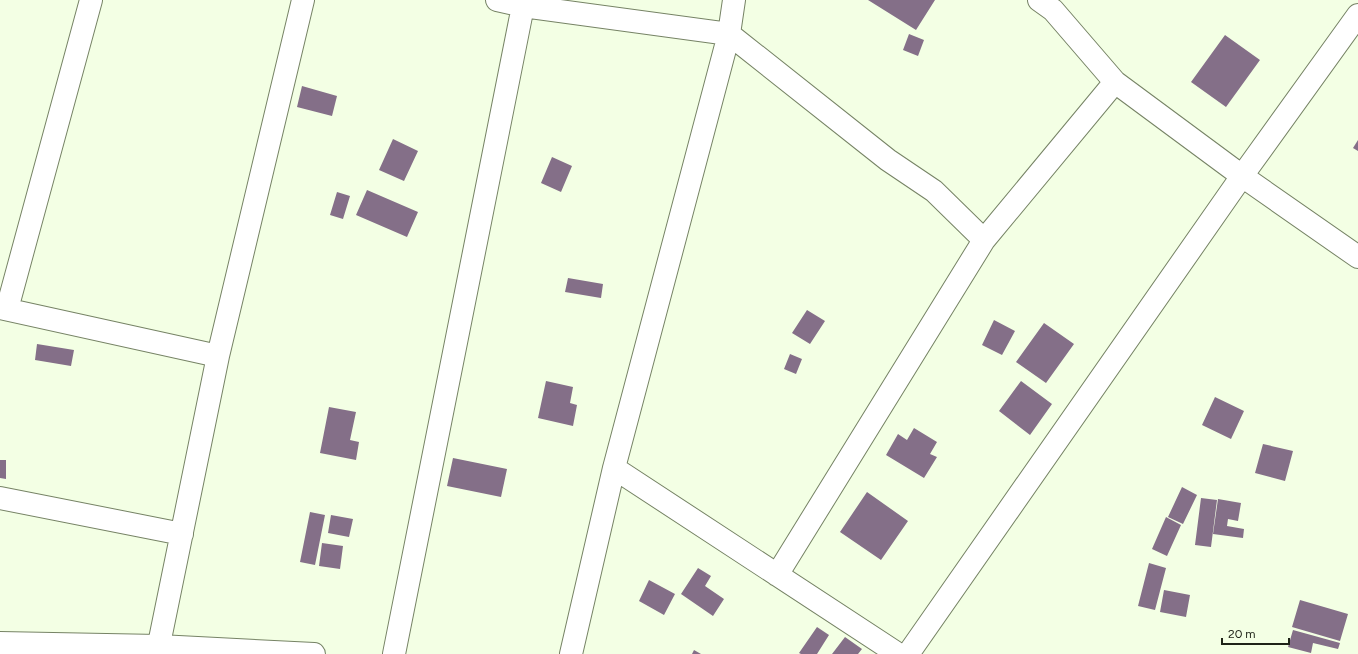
<svg xmlns="http://www.w3.org/2000/svg" width="1358" height="654" font-family="Figtree,sans-serif">
<style>
.building{fill:#846f88}
.lines{fill:none;stroke-linecap:round;stroke-linejoin:round}
.minor-casing{stroke:#768365;stroke-width:24}
.minor{stroke:#fff;stroke-width:22}
</style>
<rect width="100%" height="100%" fill="#f3ffe4"/>
<!-- building -->
<path class="building" d="M868,0h67l-19,30z
M909,34l15,6 -6,16 -15,-6z
M1225,35l35,25 -34,47 -35,-25z
M302,86l35,10 -5,20 -35,-9z
M393,139l25,12 -14,30 -25,-11z
M1358,140v11l-5,-3z
M552,157l20,9 -11,26 -20,-9z
M367,190l51,22 -11,25 -51,-22z
M337,192l13,4 -7,23 -13,-4z
M568,278l35,6 -2,14 -36,-6z
M807,310l18,11 -15,23 -18,-11z
M994,320l21,11 -13,24 -20,-10z
M1044,323l30,21 -28,39 -30,-21z
M37,344l37,6 -3,16 -36,-6z
M790,354l12,5 -6,15 -12,-5z
M546,381l27,6 -3,16 7,2 -4,21 -35,-8z
M1021,381l31,23 -22,31 -31,-24z
M1215,397l29,14 -13,28 -29,-14z
M329,407l27,5 -6,28 9,2 -3,18 -36,-7z
M914,428l23,14 -7,12 7,3 -13,21 -38,-23 12,-21 9,6z
M1263,444l30,7 -8,30 -30,-8z
M453,458l54,11 -6,28 -54,-11z
M0,460h6v19l-6,-1z
M1182,487l15,8 -14,29 -15,-7z
M867,492l41,29 -27,39 -41,-28z
M1201,498l16,2 -6,47 -16,-2z
M1218,499l23,4 -3,18 -10,-2 -1,7 17,3 -1,9 -30,-4z
M310,512l15,3 -10,50 -15,-3z
M331,515l22,4 -4,18 -21,-4z
M1166,517l15,8 -14,31 -15,-7z
M322,543l21,3 -3,23 -21,-3z
M1149,563l17,5 -11,42 -17,-4z
M698,568l13,8 -6,10 19,13 -11,17 -32,-22z
M649,580l26,14 -11,21 -25,-14z
M1164,590l26,5 -4,22 -26,-5z
M1300,600l48,14 -8,27 -48,-14z
M817,627l12,8 -12,19h-16l-2,-1z
M1293,630l47,13 -2,6 -25,-6 -2,10 -23,-6z
M845,637l17,12 -4,5h-26z
M694,650l7,4h-9z"/>
<g class="lines">
<!-- minor casing -->
<g class="minor-casing">
<path id="minor" d="M497,0l26,6 206,28 159,126 46,31 50,49
M1039,0l14,10 62,72 127,94 116,81
M0,308l218,48
M7,309l84,-309
M614,468l284,186
M0,498l182,36
M777,575l207,-335 131,-158
M0,643l159,3 155,8
M157,654l61,-298 85,-356
M394,654l129,-648
M571,654l43,-186 115,-434 5,-34
M908,654l334,-478 116,-161"/>
</g>
<!-- minor -->
<use href="#minor" class="minor"/>
</g>
<!-- scale -->
<path d="M1222 638v6h67v-6" fill="none" stroke="#1e2317" stroke-width="2"/>
<text x="1228" y="638" font-size="12" fill="#1e2317" stroke="#f3ffe4" stroke-width="3" paint-order="stroke">20 m</text>
</svg>
